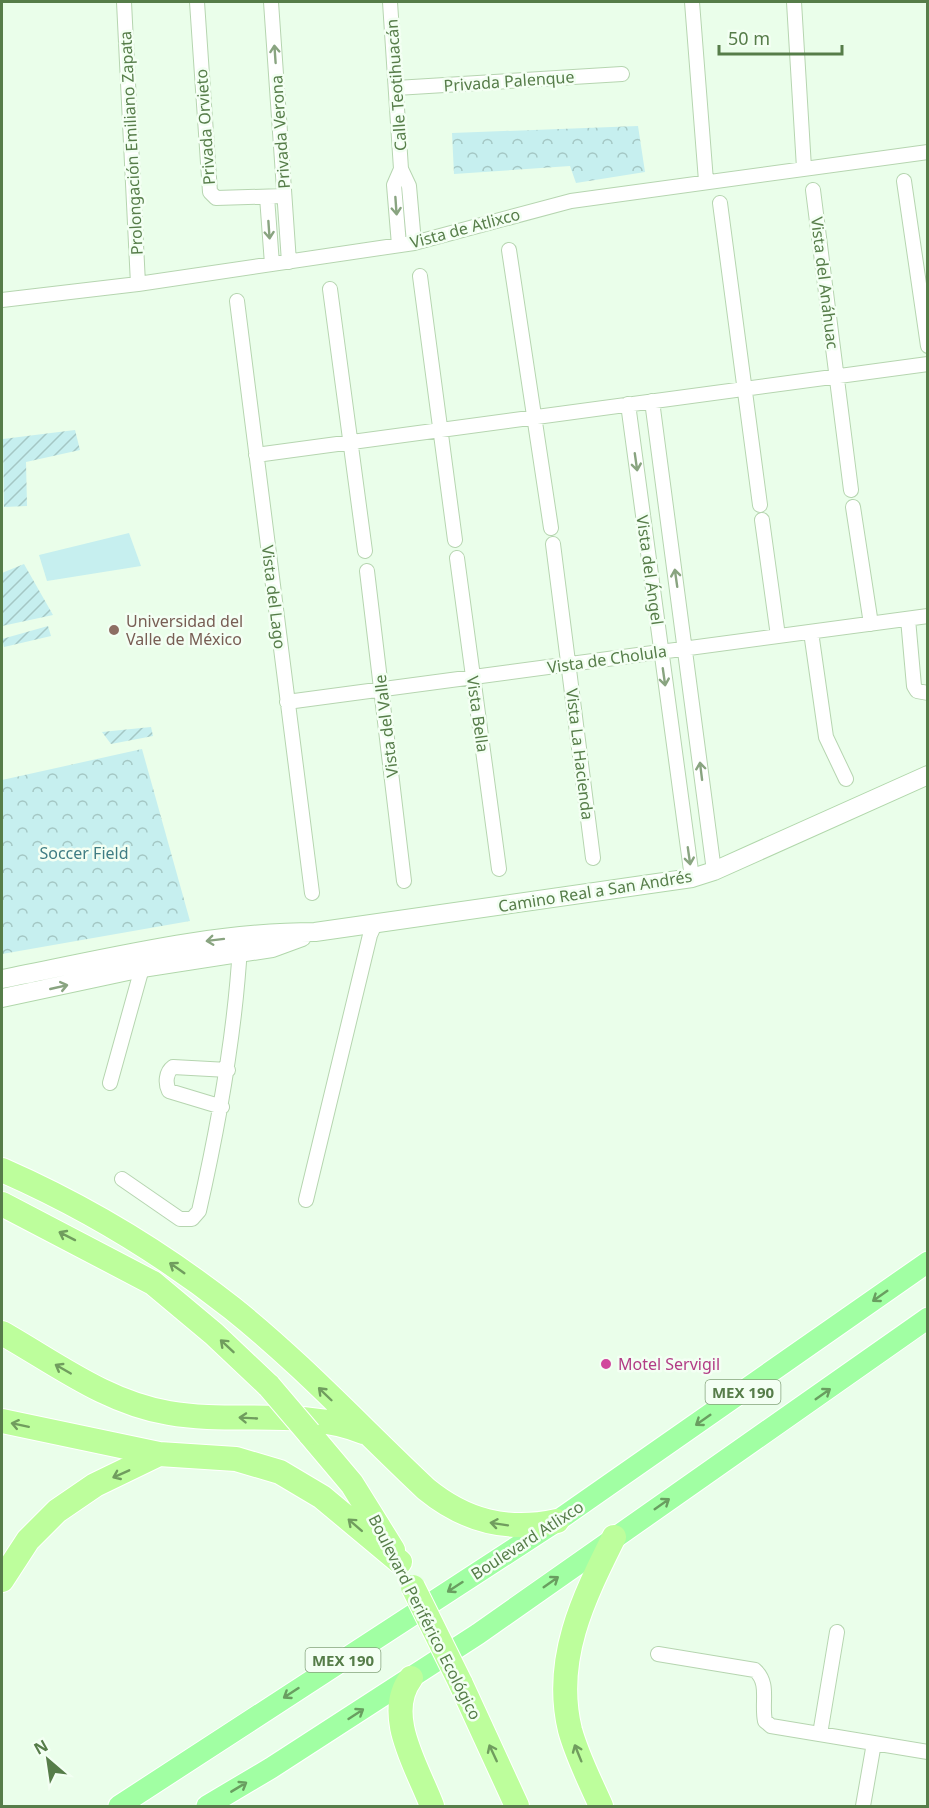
<svg xmlns="http://www.w3.org/2000/svg" width="929" height="1808" font-family="'Noto Sans',sans-serif">
<style>
.park{fill:url(#park-crowns)}
.garden{fill:url(#garden-furrows)}
.pitch{fill:#c6efef}
.lines{fill:none;stroke-linecap:round;stroke-linejoin:round}
.street-casing{stroke:#b6d5b0;stroke-width:16}
.secondary-casing{stroke:#b1d7ab;stroke-width:20}
.primary-casing{stroke:#fff;stroke-width:23}
.highway-casing{stroke:#fff;stroke-width:26}
.street{stroke:#fff;stroke-width:14}
.secondary{stroke:#fff;stroke-width:18}
.primary{stroke:#a1ffa3;stroke-width:21}
.highway{stroke:#bdfe9c;stroke-width:24}
.highway-bridge-casing{stroke:#fff;stroke-width:26;stroke-linecap:butt}
.highway-bridge{stroke:#bdfe9c;stroke-width:24}
.oneway{stroke:#89a480}
.oneway2{stroke:#709d5e}
.oneway3{stroke:#699e60}
.education-dot{fill:#8d6e63;stroke:#f3fff3;stroke-width:2}
.hotel-dot{fill:#d1479c;stroke:#f3fff3;stroke-width:2}
.labels{text-anchor:middle;dominant-baseline:central;stroke-width:5;stroke-linejoin:round;paint-order:stroke}
.shield{fill:#f3fff3;stroke:#85a47c;stroke-width:1.5}
.shield-label{font-size:15px;font-weight:bold;fill:#567d49}
.street-label{font-size:16px;fill:#567d49;stroke:#f3fff3}
.education-label{font-size:16px;fill:#785e54;stroke:#f3fff3;text-anchor:start}
.park-label{font-size:16px;fill:#3f7d84;stroke:#f3fff3}
.hotel-label{font-size:16px;fill:#b23c85;stroke:#f3fff3;text-anchor:start}
</style>
<defs>
<pattern id="park-crowns" width="20" height="18" patternUnits="userSpaceOnUse" patternTransform="scale(1.5)"><rect width="20" height="18" fill="#c6efef"/><path d="M2 6a3 3 0 1 1 6 0M12 15a3 3 0 1 1 6 0" fill="none" stroke="#a4c7c4"/></pattern>
<pattern id="garden-furrows" width="10" height="10" patternUnits="userSpaceOnUse" patternTransform="scale(1.5)"><rect width="10" height="10" fill="#c6efef"/><path d="M-1 1l2-2M0 10L10 0M9 11l2-2" fill="none" stroke="#a4c7c4"/></pattern>
</defs>
<rect width="100%" height="100%" fill="#eafeea"/>
<!-- park -->
<path class="park" d="M638,126l7,46 -69,11 -6,-17 -116,8 -2,-41z
M142,749l48,172 -188,33v-174z"/>
<!-- garden -->
<path class="garden" d="M75,430l5,20 -54,12 1,44 -23,1 -1,-68z
M24,564l29,51 -51,11v-53z
M48,626l3,10 -47,11 -2,-8z
M151,727l2,9 -42,8 -9,-12z"/>
<!-- pitch -->
<path class="pitch" d="M129,533l12,33 -94,15 -8,-26z"/>
<g class="lines">
<!-- street casing -->
<g class="street-casing">
<path id="street" d="M124,2l14,282
M197,2l13,190 6,6 68,-2
M271,2l18,260
M390,2l11,167 8,17 5,57
M692,2l14,179
M794,2l10,166
M396,88l226,-14
M904,181l24,165
M813,190l38,300
M267,197l5,67
M720,203l40,302
M399,245l-5,-60 7,-16
M509,250l42,278
M420,276l35,264
M330,289l35,262
M2,300l136,-16 276,-41 157,-42 357,-49
M237,301l75,592
M652,401l62,470
M628,404l64,474
M256,455l672,-91
M853,507l18,117
M762,520l16,116
M553,544l40,314
M457,558l42,311
M367,571l37,310
M908,619l6,67 3,5 11,2
M811,632l15,105 20,42
M287,702l641,-86
M110,1083l32,-115
M222,1107l-53,-16c-4,-8 -3,-19 4,-24l55,3
M122,1179l58,40h12l7,-8c20,-88 36,-175 41,-265
M306,1200l64,-265 5,-11
M658,1654l97,16c15,14 6,32 10,51l6,5 157,26
M820,1734l17,-102
M863,1806l11,-63"/>
</g>
<!-- secondary casing -->
<g class="secondary-casing">
<path id="secondary" d="M2,979c103,-20 207,-47 313,-47l377,-54 22,-7 214,-96
M2,998l140,-30 130,-20 30,-11"/>
</g>
<!-- primary casing -->
<g class="primary-casing">
<path id="primary" d="M119,1806l438,-285 371,-259
M207,1806l64,-38 207,-134 450,-316"/>
</g>
<!-- highway casing -->
<g class="highway-casing">
<path id="highway" d="M2,1170c82,36 160,83 230,138 69,55 130,121 194,181 39,32 81,43 131,32
M2,1204l151,79 61,51 55,52
M2,1333c53,30 105,70 167,80 62,11 135,-5 194,19
M2,1421l157,33
M309,1433l43,51 41,66
M2,1580l26,-40 29,-29 38,-26 64,-31 77,5 44,13 42,25 78,65
M411,1678c-28,37 7,90 21,128
M460,1682l57,124
M601,1806c-11,-25 -24,-50 -31,-76 -17,-70 13,-131 44,-193"/>
</g>
<!-- street -->
<use href="#street" class="street"/>
<!-- secondary -->
<use href="#secondary" class="secondary"/>
<!-- primary -->
<use href="#primary" class="primary"/>
<!-- highway -->
<use href="#highway" class="highway"/>
<!-- highway-bridge casing -->
<g class="highway-bridge-casing">
<path id="highway-bridge" d="M269,1386l40,47
M413,1587l47,95"/>
</g>
<!-- highway-bridge -->
<use href="#highway-bridge" class="highway-bridge"/>
</g>
<!-- one-way arrows -->
<defs><path id="oneway-shaft" d="M-6 0H5M1.5-3L5.5 0L1.5 3" fill="none" stroke-width="1.6" stroke-linecap="round" stroke-linejoin="round" transform="scale(1.5)"/></defs>
<g class="oneway">
<use href="#oneway-shaft" transform="translate(275 54) rotate(-94)"/>
<use href="#oneway-shaft" transform="translate(396 206) rotate(86)"/>
<use href="#oneway-shaft" transform="translate(269 230) rotate(86)"/>
<use href="#oneway-shaft" transform="translate(636 462) rotate(82)"/>
<use href="#oneway-shaft" transform="translate(676 578) rotate(-98)"/>
<use href="#oneway-shaft" transform="translate(664 677) rotate(82)"/>
<use href="#oneway-shaft" transform="translate(701 771) rotate(-97)"/>
<use href="#oneway-shaft" transform="translate(689 856) rotate(82)"/>
<use href="#oneway-shaft" transform="translate(215 940) rotate(173)"/>
<use href="#oneway-shaft" transform="translate(59 987) rotate(-13)"/>
</g>
<g class="oneway2">
<use href="#oneway-shaft" transform="translate(67 1236) rotate(-153)"/>
<use href="#oneway-shaft" transform="translate(177 1268) rotate(-145)"/>
<use href="#oneway-shaft" transform="translate(227 1346) rotate(-137)"/>
<use href="#oneway-shaft" transform="translate(63 1369) rotate(-150)"/>
<use href="#oneway-shaft" transform="translate(325 1394) rotate(-136)"/>
<use href="#oneway-shaft" transform="translate(248 1418) rotate(-177)"/>
<use href="#oneway-shaft" transform="translate(20 1425) rotate(-168)"/>
<use href="#oneway-shaft" transform="translate(121 1474) rotate(156)"/>
<use href="#oneway-shaft" transform="translate(499 1524) rotate(-171)"/>
<use href="#oneway-shaft" transform="translate(355 1525) rotate(-139)"/>
<use href="#oneway-shaft" transform="translate(493 1753) rotate(-115)"/>
<use href="#oneway-shaft" transform="translate(578 1753) rotate(-112)"/>
</g>
<g class="oneway3">
<use href="#oneway-shaft" transform="translate(880 1296) rotate(145)"/>
<use href="#oneway-shaft" transform="translate(823 1394) rotate(-35)"/>
<use href="#oneway-shaft" transform="translate(703 1420) rotate(145)"/>
<use href="#oneway-shaft" transform="translate(662 1504) rotate(-35)"/>
<use href="#oneway-shaft" transform="translate(551 1582) rotate(-35)"/>
<use href="#oneway-shaft" transform="translate(455 1587) rotate(147)"/>
<use href="#oneway-shaft" transform="translate(291 1693) rotate(147)"/>
<use href="#oneway-shaft" transform="translate(356 1714) rotate(-33)"/>
<use href="#oneway-shaft" transform="translate(239 1787) rotate(-31)"/>
</g>
<!-- markers -->
<circle class="education-dot" cx="114" cy="630" r="6"/>
<circle class="hotel-dot" cx="606" cy="1364" r="6"/>
<g class="labels">
<!-- shield labels -->
<g class="shield">
<rect x="705.5" y="1380" width="75" height="24" rx="4.5"/>
<rect x="305.5" y="1648" width="75" height="24" rx="4.5"/>
</g>
<g class="shield-label">
<text x="743" y="1392">MEX 190</text>
<text x="343" y="1660">MEX 190</text>
</g>
<!-- street labels -->
<g class="street-label">
<text transform="translate(509 81) rotate(-4)">Privada Palenque</text>
<text transform="translate(396 85) rotate(-94)">Calle Teotihuacán</text>
<text transform="translate(205 127) rotate(-94)">Privada Orvieto</text>
<text transform="translate(280 132) rotate(-94)">Privada Verona</text>
<text transform="translate(131 143) rotate(-93)">Prolongación Emiliano Zapata</text>
<text transform="translate(465 228) rotate(-15)">Vista de Atlixco</text>
<text transform="translate(825 283) rotate(83)">Vista del Anáhuac</text>
<text transform="translate(650 570) rotate(82)">Vista del Ángel</text>
<text transform="translate(274 597) rotate(83)">Vista del Lago</text>
<text transform="translate(607 659) rotate(-8)">Vista de Cholula</text>
<text transform="translate(478 714) rotate(82)">Vista Bella</text>
<text transform="translate(386 726) rotate(-97)">Vista del Valle</text>
<text transform="translate(580 754) rotate(83)">Vista La Hacienda</text>
<text transform="translate(595 891) rotate(-9)">Camino Real a San Andrés</text>
<text transform="translate(527 1540) rotate(-33)">Boulevard Atlixco</text>
<text transform="translate(425 1617) rotate(63)">Boulevard Periférico Ecológico</text>
</g>
<!-- education labels -->
<g class="education-label">
<text x="126" y="621">Universidad del<tspan x="126" dy="18">Valle de México</tspan></text>
</g>
<!-- park labels -->
<g class="park-label">
<text x="84" y="853">Soccer Field</text>
</g>
<!-- hotel labels -->
<g class="hotel-label">
<text x="618" y="1364">Motel Servigil</text>
</g>
</g>
<!-- border -->
<rect width="929" height="1808" fill="none" stroke="#567d49" stroke-width="6"/>
<!-- north arrow -->
<g transform="translate(48 1760) rotate(331)" stroke="#f3fff3" stroke-width="4.5" paint-order="stroke">
<path d="M0-4.5L10 22L0 15L-10 22Z" fill="#567d49"/>
<text y="-9" font-size="16" font-weight="bold" text-anchor="middle" fill="#567d49">N</text>
</g>
<!-- scale -->
<path d="M719 45v9h123v-9" fill="none" stroke="#567d49" stroke-width="3"/>
<text x="728" y="45" font-size="18" fill="#567d49" stroke="#f3fff3" stroke-width="4.5" paint-order="stroke">50 m</text>
</svg>
